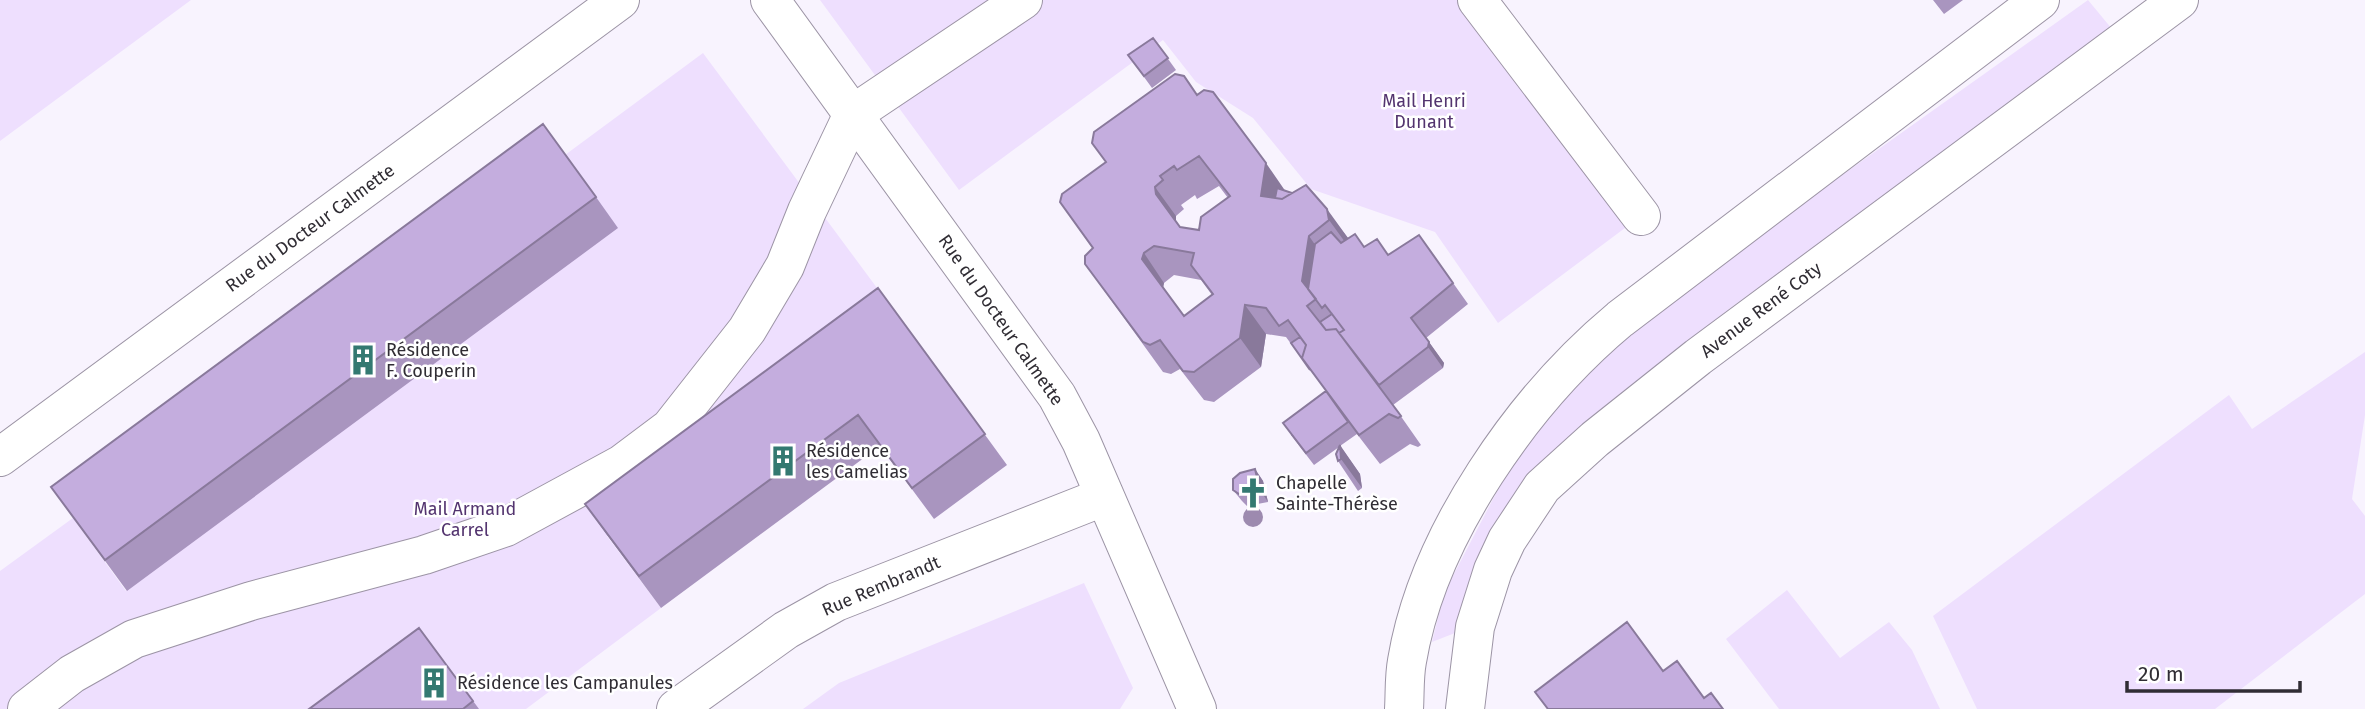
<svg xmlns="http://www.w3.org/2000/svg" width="2365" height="709" font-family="'Fira Sans',sans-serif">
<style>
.green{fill:#eedffe}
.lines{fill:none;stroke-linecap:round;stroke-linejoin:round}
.pedestrian-casing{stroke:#9c94a5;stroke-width:40}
.minor-casing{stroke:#9c94a5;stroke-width:40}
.tertiary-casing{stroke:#9c94a5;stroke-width:40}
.pedestrian{stroke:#fff;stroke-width:38}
.minor{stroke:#fff;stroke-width:38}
.tertiary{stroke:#fff;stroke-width:38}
.tree{fill:#9d8aaf}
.wall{fill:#a995bf;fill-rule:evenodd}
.shaded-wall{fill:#89799b}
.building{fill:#c4adde;stroke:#89799b;stroke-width:2;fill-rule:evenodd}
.labels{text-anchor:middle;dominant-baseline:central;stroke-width:5;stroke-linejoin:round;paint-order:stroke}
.park-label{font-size:18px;fill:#53346f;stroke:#fff}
.street-label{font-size:18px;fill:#302d34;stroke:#fff}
.poi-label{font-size:18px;fill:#302d34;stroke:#fff;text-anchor:start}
</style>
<rect width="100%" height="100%" fill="#f8f3fe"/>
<!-- green -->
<path class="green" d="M0,0h191l-191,141z
M820,0h657l164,216 -143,107 -63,-91 -124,-43 -58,-71 -57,-36 -33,-42 -204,150z
M2088,0l24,29 -34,29 -345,248 -113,89 -143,174 -22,64 -23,9 12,-49 72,-138 87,-102 120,-93z
M703,53l197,266 -293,217 54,72 -135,101h-526v-138l73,-53 53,73 439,-436z
M2365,352v63l-13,84 13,17v78l-150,115h-238l-44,-93 296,-221 23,34z
M1084,583l49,105 -13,21h-317l36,-26z
M1787,590l53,68 49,-36 23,28 28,59h-161l-53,-70z"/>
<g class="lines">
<!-- pedestrian casing -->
<g class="pedestrian-casing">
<path id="pedestrian" d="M1477,0l164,216
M27,709l45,-35 62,-35 117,-38 173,-46 82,-28 116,-63 48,-36 77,-98 38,-64 22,-55 46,-97 170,-114"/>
</g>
<!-- minor casing -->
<g class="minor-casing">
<path id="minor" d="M770,0l287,396 24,45 116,268
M0,457l620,-457
M676,709l110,-79 50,-28 267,-105"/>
</g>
<!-- tertiary casing -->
<g class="tertiary-casing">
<path id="tertiary" d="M1404,709c1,-16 0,-32 3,-48 21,-126 117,-262 213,-342l420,-319
M1465,709l10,-82 18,-57 14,-30 35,-53 53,-48 103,-82 481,-357"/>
</g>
<!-- pedestrian -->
<use href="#pedestrian" class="pedestrian"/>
<!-- minor -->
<use href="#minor" class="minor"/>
<!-- tertiary -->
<use href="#tertiary" class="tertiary"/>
</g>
<!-- trees -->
<circle class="tree" cx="1253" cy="517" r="10"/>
<!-- wall -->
<path class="wall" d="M1933,0h30l-19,14z
M1153,38l23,32 -24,18 -24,-33z
M1197,95l88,96 7,2 14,-8 42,53 16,9 24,8 31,-20 49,69 -42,34 18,25 -1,5 -50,37 28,40 -3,2 -8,-3 -30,20 -23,-30 -17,12 20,28 2,14 -4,3 -20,-30 1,-14 -25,18 -23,-30 35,-44 -40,-54 -20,-3 -5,33 -47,35 -10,-2 -24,-31 -9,5 -8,-2 -78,-108 8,-15 -33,-47 46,-40 -14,-19zM1219,186l9,12 -29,32 -19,-3 -4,-6v-5l8,-7 -3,-4 14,-10 2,4zM1174,275l27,5 11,15 -28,21 -21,-29 1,-4z
M596,197l22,31 -491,363 -76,-104z
M878,288l129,177 -73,54 -54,-73 -219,162 -54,-73 -22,-31z
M1255,469l8,12 5,21 -21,4 -5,-5 -9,-11z
M419,628l60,81h-170z"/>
<!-- shaded-wall -->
<path class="shaded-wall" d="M1266,163l20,29 -3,22 -22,-18z
M1155,187l21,29v7l-20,-29z
M1327,209l21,29 2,11 -21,-29z
M1309,236l20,29 -21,25 -6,-9z
M1144,253l20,30 -1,5 -21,-29z
M1245,305l21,29 -5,33 -21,-29z
M1429,342l15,21 -1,5 -15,-21z
M1340,445l20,29 2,14 -21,-29z
M1255,469l8,12 5,21 -8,-12z"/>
<!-- building -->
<path class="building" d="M1153,38l15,20 -24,18 -16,-21z
M1175,74l9,2 13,19 7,-5 9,2 53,71 -5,33 21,3 24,-14 21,24 2,11 -20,16 -7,45 14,18 -9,7 19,24 10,-1 65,87 -3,2 -9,-4 -30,21 -57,-77 4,-13 -18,-25 -9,6 -13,-18 -21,-3 -5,33 -46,34 -11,-1 -23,-31 -10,5 -7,-3 -58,-78v-8l8,-8 -33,-46 2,-8 44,-32 -14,-19 2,-11zM1199,156l31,40 -29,21 -2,13 -19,-3 -24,-33 -1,-7 8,-7 -3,-4 14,-10 3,4zM1154,246l40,7 -3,12 22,29 -29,22 -42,-57 2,-6z
M543,124l53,73 -491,363 -54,-73z
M1277,188l15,5 -10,6 -7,-1z
M1331,232l10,11 14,-9 9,13 13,-8 11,16 31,-20 34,48 -42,35 18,24 -1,5 -49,38 -40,-52 5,-3 -19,-25 -3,3 -14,-19 7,-45z
M878,288l107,146 -73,54 -54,-73 -219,161 -54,-72z
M1332,314l12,16 -5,3 -3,-4 -10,1 -6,-8z
M1300,337l6,8 -4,13 8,12 -19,-27z
M1326,391l22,31 -42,31 -23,-30z
M1340,445l1,14 -3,2 -2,-7z
M1255,469l5,21 -21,4 -6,-4v-11l7,-6z
M1627,622l36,49 14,-10 27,37 7,-5 12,16h-175l-13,-17z
M419,628l54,73 -10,8h-154z"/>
<!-- icons -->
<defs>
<g id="building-bare" transform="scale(2.415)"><path d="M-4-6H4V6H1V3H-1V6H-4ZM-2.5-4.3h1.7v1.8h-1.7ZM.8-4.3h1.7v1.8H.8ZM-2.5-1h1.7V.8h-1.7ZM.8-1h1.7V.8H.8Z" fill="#337971" stroke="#fff" stroke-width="2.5" paint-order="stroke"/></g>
<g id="church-bare" transform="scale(2.415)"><path d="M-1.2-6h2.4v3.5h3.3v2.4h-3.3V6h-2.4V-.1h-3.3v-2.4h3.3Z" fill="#337971" stroke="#fff" stroke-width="2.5" paint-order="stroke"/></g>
</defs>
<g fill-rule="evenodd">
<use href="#building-bare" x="363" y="360"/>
<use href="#building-bare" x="783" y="461"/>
<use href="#church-bare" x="1253" y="493"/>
<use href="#building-bare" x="434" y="683"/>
</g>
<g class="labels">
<!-- park labels -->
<g class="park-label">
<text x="1424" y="101">Mail Henri<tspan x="1424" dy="21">Dunant</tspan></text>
<text x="465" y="509">Mail Armand<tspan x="465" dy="21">Carrel</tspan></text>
</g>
<!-- street labels -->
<g class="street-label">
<text transform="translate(310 228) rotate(-36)">Rue du Docteur Calmette</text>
<text transform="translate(1761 310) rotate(-37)">Avenue René Coty</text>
<text transform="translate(1001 320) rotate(55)">Rue du Docteur Calmette</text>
<text transform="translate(881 586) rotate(-23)">Rue Rembrandt</text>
</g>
<!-- poi labels -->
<g class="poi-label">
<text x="386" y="350">Résidence<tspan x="386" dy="21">F. Couperin</tspan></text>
<text x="806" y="451">Résidence<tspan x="806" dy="21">les Camelias</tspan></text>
<text x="1276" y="483">Chapelle<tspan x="1276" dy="21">Sainte-Thérèse</tspan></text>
<text x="457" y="683">Résidence les Campanules</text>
</g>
</g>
<!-- scale -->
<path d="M2127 681v10h173v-10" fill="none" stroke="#302d34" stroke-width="3.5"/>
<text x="2138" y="681" font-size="21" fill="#302d34" stroke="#ffffff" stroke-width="5" paint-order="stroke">20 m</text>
</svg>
